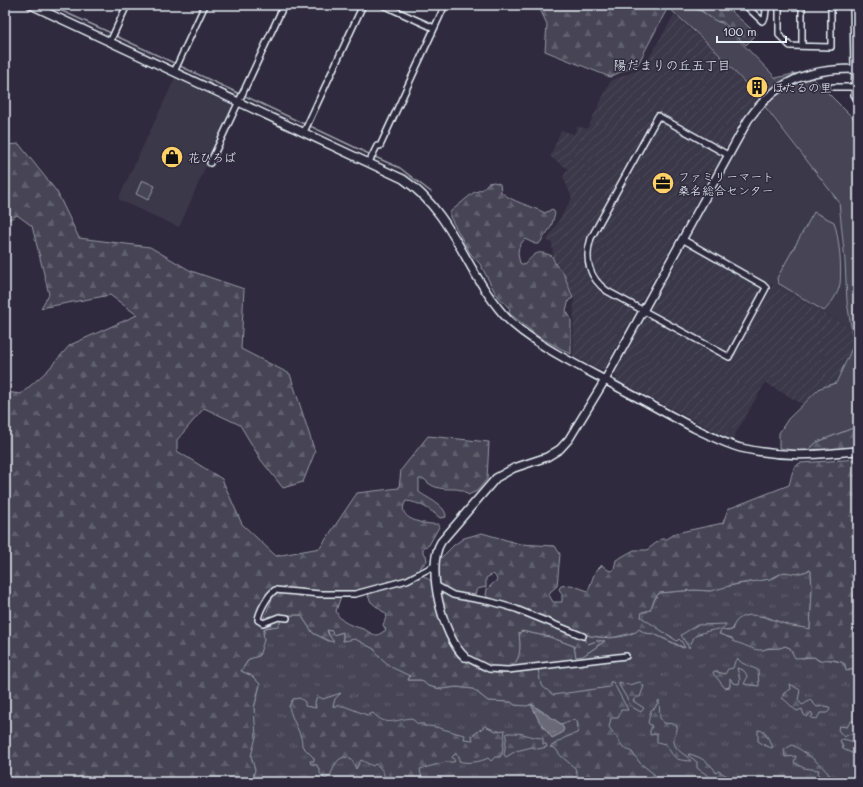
<svg xmlns="http://www.w3.org/2000/svg" width="863" height="787" font-family="Mali,'Klee One',sans-serif">
<style>
.built{fill:#3b3749}
.industrial{fill:url(#industrial-furrows)}
.grass{fill:url(#grass-tufts);stroke:#979aa6}
.forest{fill:url(#forest-firs);stroke:#979aa6}
.park{fill:#464455;stroke:#979aa6}
.water{fill:url(#water-ripples);stroke:#9c9fab}
.lines{fill:none;stroke-linecap:round;stroke-linejoin:round}
.stream{stroke:#9c9fab;stroke-width:1.5}
.minor-casing{stroke:#e8f1f8;stroke-width:8}
.tertiary-casing{stroke:#e8f1f8;stroke-width:10}
.minor{stroke:#2f2a3d;stroke-width:5}
.tertiary{stroke:#2f2a3d;stroke-width:7}
.labels{text-anchor:middle;dominant-baseline:central;stroke-width:3;stroke-linejoin:round;paint-order:stroke}
.poi-label{font-size:12px;fill:#e8f1f8;stroke:#2f2a3d;text-anchor:start}
.neighbourhood-label{font-size:13px;fill:#e8f1f8;stroke:#2f2a3d}
</style>
<defs>
<pattern id="industrial-furrows" width="10" height="10" patternUnits="userSpaceOnUse"><rect width="10" height="10" fill="#3b3749"/><path d="M-1 1l2-2M0 10L10 0M9 11l2-2" fill="none" stroke="#4e4b5b"/></pattern>
<pattern id="grass-tufts" width="24" height="20" patternUnits="userSpaceOnUse"><rect width="24" height="20" fill="#464455"/><path d="M3 7l-1-3M5 7V3M7 7l1-3M15 17l-1-3M17 17v-4M19 17l1-3" fill="none" stroke="#615f6e"/></pattern>
<pattern id="forest-firs" width="22" height="20" patternUnits="userSpaceOnUse"><rect width="22" height="20" fill="#464455"/><path d="M5 1l3.5 6h-7zM16 11l3.5 6h-7z" fill="#615f6e"/></pattern>
<pattern id="water-ripples" width="26" height="14" patternUnits="userSpaceOnUse"><rect width="26" height="14" fill="#696978"/><path d="M2 4q2-2 4 0t4 0M15 11q2-2 4 0t4 0" fill="none" stroke="#7e7f8c"/></pattern>
</defs>
<rect width="100%" height="100%" fill="#2f2a3d"/>
<filter id="ink" filterUnits="userSpaceOnUse"><feTurbulence type="fractalNoise" baseFrequency=".025" numOctaves="2"/><feDisplacementMap in="SourceGraphic" scale="8" xChannelSelector="R" yChannelSelector="G"/><feConvolveMatrix kernelMatrix="1 2 1 2 8 2 1 2 1" color-interpolation-filters="sRGB"/></filter>
<g filter="url(#ink)">
<!-- built -->
<path class="built" d="M175,78l55,26 2,2 -52,120 -2,1 -59,-27v-3z
M764,108l75,94 6,59 2,41 4,26 -80,-44 -1,1 -79,-46 -1,-3 61,-110z"/>
<!-- industrial -->
<path class="industrial" d="M674,15l40,35 44,48 -16,21 -15,27 -4,1 -68,-36 -68,126 -3,8 -1,16 2,8 8,16 12,9 29,16 1,3 -31,56 -5,1 -26,-14 1,-58 -9,-24 -7,-8 -5,-10 -1,-12 -5,-4 25,-42 -9,-21 5,-8 -18,-12 11,-27 13,4 4,-8 9,3 24,-49 32,-12z
M661,121l59,33 1,3 -81,146 -3,1 -34,-19 -9,-12 -4,-20 3,-14 65,-117z
M688,246l74,40v3l-33,62 -4,1 -73,-41 -1,-3 34,-61z
M773,285l78,43 3,16 -18,39 -16,5 -18,16 -37,-21 -33,57 -116,-60 -1,-7 31,-58 84,48z"/>
<!-- grass -->
<path class="grass" d="M809,570l2,1 1,19 -2,39 -20,-3 -26,-10 -23,2 -8,8 -1,4 -8,1 3,6 35,13c8,-3 16,0 23,-4l5,2 3,6 9,4 12,-1 5,4 6,-2 17,3 6,9 10,-4v115h-607l3,-9 -3,-17 3,-48 6,-23 -8,-9 -11,-5 8,-12 10,-4 6,-27 13,-3 2,-2v-8h21l12,18 16,8 1,-4 -3,-8 10,5 6,-2v9l12,-3 19,11 7,9 29,18 -2,4h13l8,6 12,3 16,-2 16,2 15,12 23,1 4,3h15l8,-36 88,-10 1,-6 -119,15c14,-6 12,-22 11,-35l3,-2 28,6 24,9 2,11 7,-1 22,-15h-8l-9,3 -6,-6 2,-4c15,5 43,6 55,-5l6,4 9,1 29,14 -11,-11 -15,-8 -16,-12 1,-5h5c6,-6 7,-13 12,-19l35,-3 17,1 6,-3 57,-10 10,-6h20z"/>
<!-- forest -->
<path class="forest" d="M538,5h116l1,2 12,2 -29,55 -28,13 -65,-26 2,-27z
M688,5h36l33,29 -11,11 -23,-23 -9,-1 -14,-12z
M19,144l38,48 22,46 71,9 41,24 53,18 -3,60 49,25 25,78 -12,30 -20,6 -22,-28 -21,-35 -36,-17 -27,32v11l45,28 20,45 34,32 44,-8 37,-55 42,-5 2,-18 27,-34 61,6 -2,37 -10,12 -9,4c-10,-13 -28,2 -44,-16h-5v13c9,7 27,13 27,25l-6,1c-10,-9 -21,-16 -34,-17 -12,18 19,24 32,23l1,3 -10,18 -6,3v5l3,2 1,6 -12,12 -12,5 -51,14 -79,-2 -16,32 4,2 19,-6v5l-2,3 -13,2 -2,4 1,8 -5,16 -10,3 -8,12 11,5 8,8 -6,24 2,29 -5,19 4,14 -4,12h-246v-390l16,2 26,-23 23,-26 67,-30 -27,-20 -69,13 8,-14 -17,-68 -15,-11 -12,7v-77z
M494,182l6,2 1,8c11,10 31,14 44,21l7,-4 3,4 -4,14 -12,17h-4l-10,-5c-8,8 -8,13 -5,24l4,2c11,-11 12,-16 28,-9l4,9 8,9 9,24 -4,2 -3,10 5,9v35l-32,-17 -30,-24 1,-4 -14,-15 -16,-30 -10,-11 -20,-36v-5l23,-19 10,-4 5,-6z
M858,426v21l-52,5 11,-10z
M858,459v208l-12,4 -1,-7c-6,-4 -19,-6 -25,-3l-6,-4 -19,1 -5,-10 -5,-2c-6,3 -10,2 -16,2 -3,0 -4,2 -7,2 -9,1 -19,-7 -28,-8l-2,-4 -13,-4 2,-4 7,1 4,-1c7,-26 37,-11 53,-6 8,3 17,3 25,5l2,-39 -1,-19 -1,-1 -13,4 -13,-2 -14,7 -33,5 -26,7 -17,-1 -35,3 -4,5 -5,12 -8,2 -1,5 36,24 2,-2 3,3 3,6 -31,-14 -9,-1 -6,-4 -3,3 -25,6 -21,-2 -74,-29 -28,-9 -2,-3 1,-6 10,-9 -1,-3 -3,-3 -7,4v9l-9,2 -3,8 -14,-2 -16,-7 -5,-6 -2,-20 17,-17 10,-7 18,-5 38,11 35,2 5,8 -3,32 -7,6 -1,3 4,7h9v-8l-3,-5 2,-3 10,-1 17,6 7,-19 7,-7 6,5 3,1 3,-2 2,-9 18,-10h13l14,-11h6l9,-6 47,-10 5,-14 61,-24c3,-9 2,-16 11,-22z
M422,575c3,2 10,6 12,9 6,11 5,28 8,40 6,26 28,47 56,49 13,1 27,-2 40,-4l3,16 12,10 57,-8v-5h3l15,28h-7l-3,8h-7l-2,9 15,21 8,4 8,11 14,11 5,8h-79l-5,-14 -14,-12 -6,-8 -5,-1 14,-9 13,-5 1,-3 -1,-9 -2,-2 -14,5 -30,-20 -4,2 -12,-1 -4,-3 -23,-1 -15,-12 -16,-2 -16,2 -13,-3 -7,-6h-13l2,-4 -19,-9 -10,-9 -7,-9 -19,-10 -12,2v-9l-10,3 -1,-4 -5,-1 1,4 6,8 -5,-1 -16,-8 -12,-18h-21l-16,7 -1,-2 12,-28 66,4 -5,15c5,13 16,14 27,18 6,2 8,6 15,6l8,-5 -3,-5 4,-10 -16,-13 -3,-6 1,-3z
M440,591c16,11 35,8 53,13 31,9 60,22 89,34l6,6 9,-3h8l-22,15 -7,1 -2,-11 -24,-9 -28,-6 -3,2c1,11 3,24 -6,32 -11,10 -45,-6 -53,-16 -12,-17 -16,-38 -20,-58z
M726,624l-2,4 -16,3 -9,3 -5,3 -5,11 -8,-13 16,-10z
M738,659l4,4 16,7 1,16 -15,-2c3,-6 5,-8 -1,-14l-6,-2 3,12 -1,4 -6,-1 -3,-5v9l-5,1 -12,-15 1,-2 11,3 3,-5 5,-1 2,-7z
M619,682l10,3 11,-3 4,4 -4,11h-4l-3,4 11,7 -3,4 -9,-5 -13,-22z
M790,684l10,6 -2,10 3,4 2,1 7,-5 7,7 8,-1 4,1 1,3 -3,3h-7l-3,6 -6,-1 2,-3 -2,-3 -4,5 -3,-2 -2,-6 -5,2c-6,-4 -10,-10 -15,-13l2,-5 7,-4z
M341,693l-6,6 -2,7h11l23,9 6,-2c13,14 21,7 38,5l7,6h6v2c11,-1 29,7 41,9l-1,4 9,1 -1,-4 13,-10 11,5 9,-1 -3,24 -2,3h-5l-4,4 -3,-3c-7,4 -22,6 -29,3v-5l-4,-2 -3,3 3,4 -1,1h-8l-26,7 2,11 6,2h-42c-2,-8 -3,-14 -11,-18l-2,2 -12,-6 -5,9 -4,-9 -7,-3c-12,2 -10,16 -19,22l-4,-2 -5,-12 -6,-1 -1,-3h4v-3l-12,-12c1,-12 -11,-26 -13,-40l4,-7 7,-1 5,4v4l11,2 -1,-6 2,-6 6,3z
M659,700l1,18 4,5 10,1 3,2c1,6 -4,9 -3,16 1,9 13,13 17,19 -19,-1 -16,-4 -26,-17l-8,-2v-8l-7,1v-4l2,-5 -4,-3 3,-13 4,-2z
M851,721h7v14l-8,-1 -6,3 -6,-7 1,-4 8,1z
M758,730l6,1 9,16 -1,1 -8,-3 -6,-4z
M507,733c5,0 13,0 16,1 7,2 13,4 20,4v6h3l1,3 -9,2 -6,-2 -16,4 -10,6 -2,-2z
M843,739l8,2 7,4v11l-15,-7 -3,-9z
M792,745c11,5 32,21 38,31l-6,1 4,5h-7l-3,-9 1,-3 -15,-2 -10,-5 2,-7 -11,1 -1,-7z
M689,754c10,2 24,10 27,19l2,-2 17,9 -1,1 -20,1 -1,-3 -16,-11v-6l-9,-7z"/>
<!-- park -->
<path class="park" d="M655,5c16,0 28,-1 43,5 9,3 14,11 24,13l54,55 21,-5 6,7 10,-2 45,45v303l-41,16 -11,10 -27,-4v-15l9,-14 32,-31 16,-5 18,-39 -7,-42 -2,-41 -6,-59 -84,-108 -41,-45 -44,-40 -15,-2z
M142,180l13,6 -7,14 -12,-6z
M814,212l20,10c5,14 8,47 6,62 -2,10 -9,20 -16,27l-46,-28 -1,-5z"/>
<!-- water -->
<path class="water" d="M531,704l30,20 3,5 -2,4 -10,5 -13,-17z"/>
<g class="lines">
<!-- stream -->
<path class="stream" d="M51,6l60,27
M116,36l60,28
M180,66l60,28
M245,96l59,28
M310,126l59,28
M375,157l25,11 31,24"/>
<!-- minor casing -->
<g class="minor-casing">
<path id="minor" d="M383,5l51,23
M745,5l17,16 3,-3 1,-8 -4,-5
M779,5v30l11,11 41,1v-42
M802,5v41
M110,42l17,-37
M855,69l-1,26 4,4
M174,72l31,-67
M833,87h21
M304,132l59,-127
M369,162l8,-16h3l65,-141
M210,163l74,-158
M682,239l81,46 3,3 -37,69 -122,-66c-18,-13 -23,-32 -16,-53l67,-122 70,39
M437,586l16,9 39,7 24,7 67,27
M287,618l-8,-1 -16,6 -5,-3c1,-9 10,-25 17,-30l45,4h35l52,-14 27,-14
M465,657l24,12 19,1 118,-14"/>
</g>
<!-- tertiary casing -->
<g class="tertiary-casing">
<path id="tertiary" d="M31,5l372,174c50,34 62,91 100,135 25,29 87,57 122,77 23,12 46,25 69,37 15,7 31,16 47,20 43,10 74,7 117,3
M854,5l1,64
M465,657c-22,-19 -40,-90 -24,-115l55,-64 18,-10 33,-11 13,-8 9,-10 36,-59 143,-260c28,-40 62,-52 110,-51"/>
</g>
<!-- minor -->
<use href="#minor" class="minor"/>
<!-- tertiary -->
<use href="#tertiary" class="tertiary"/>
</g>
</g>
<!-- icons -->
<defs>
<g id="building-disc" transform="scale(1.15)"><circle r="9.5" fill="#ffd166" stroke="#2f2a3d"/><path d="M-4-6H4V6H1V3H-1V6H-4ZM-2.5-4.3h1.7v1.8h-1.7ZM.8-4.3h1.7v1.8H.8ZM-2.5-1h1.7V.8h-1.7ZM.8-1h1.7V.8H.8Z" fill="#111"/></g>
<g id="shop-disc" transform="scale(1.15)"><circle r="9.5" fill="#ffd166" stroke="#2f2a3d"/><path d="M-5-2.5h2.3a2.7 3.5 0 0 1 5.4 0H5L5.5 6h-11ZM-1.5-2.5h3a1.5 2.3 0 0 0-3 0Z" fill="#111"/></g>
<g id="office-disc" transform="scale(1.15)"><circle r="9.5" fill="#ffd166" stroke="#2f2a3d"/><path d="M-6-3h4V-5.5h4V-3h4V5H-6ZM-1-4.5V-3h2v-1.5ZM-6 0V1H6V0Z" fill="#111"/></g>
</defs>
<g fill-rule="evenodd">
<use href="#building-disc" x="757" y="87"/>
<use href="#shop-disc" x="172" y="157"/>
<use href="#office-disc" x="663" y="183"/>
</g>
<g class="labels">
<!-- poi labels -->
<g class="poi-label">
<text x="772" y="87">ほたるの里</text>
<text x="188" y="157">花ひろば</text>
<text x="678" y="176">ファミリーマート<tspan x="678" dy="14">桑名総合センター</tspan></text>
</g>
<!-- neighbourhood labels -->
<g class="neighbourhood-label">
<text x="672" y="64">陽だまりの丘五丁目</text>
</g>
</g>
<!-- margin -->
<rect width="863" height="787" fill="none" stroke="#2f2a3d" stroke-width="20"/>
<rect x="10" y="10" width="843" height="767" fill="none" stroke="#e8f1f8" stroke-width="1.5" filter="url(#ink)"/>
<!-- scale -->
<path d="M717 36v6h69v-6" fill="none" stroke="#e8f1f8" stroke-width="2"/>
<text x="723" y="36" font-size="12" fill="#e8f1f8" stroke="#2f2a3d" stroke-width="3" paint-order="stroke">100 m</text>
</svg>
